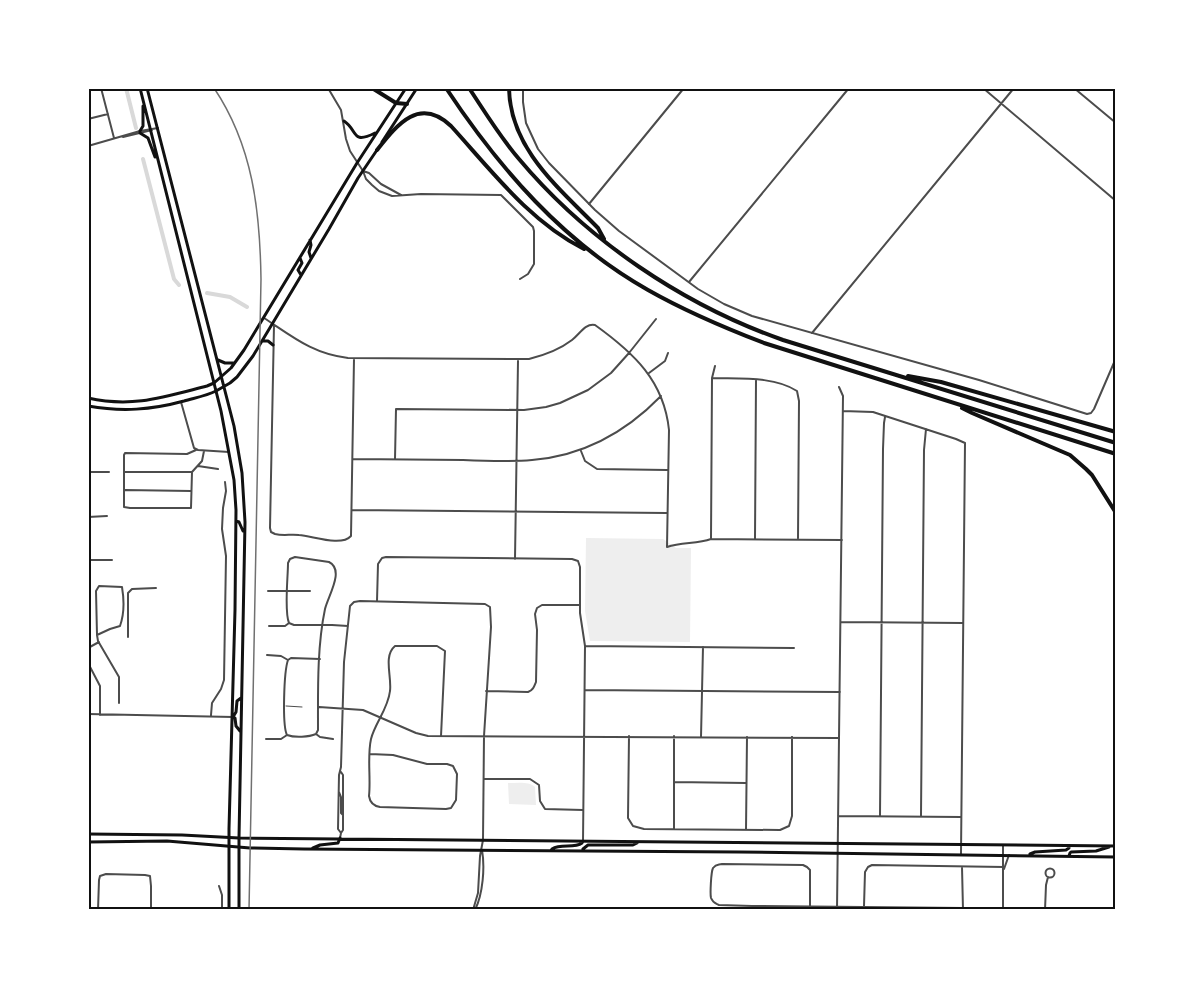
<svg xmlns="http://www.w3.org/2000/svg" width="1204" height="998" font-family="'IBM Plex Sans',sans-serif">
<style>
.green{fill:#eee}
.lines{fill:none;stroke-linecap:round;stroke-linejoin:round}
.canal{stroke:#d9d9d9;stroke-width:4}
.service{stroke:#4c4c4c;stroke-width:1}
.minor{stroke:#4c4c4c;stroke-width:2}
.tertiary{stroke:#4c4c4c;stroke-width:2}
.secondary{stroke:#111;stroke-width:3}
.primary{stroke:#111;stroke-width:3}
.motorway{stroke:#111;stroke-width:4}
.rail{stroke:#707070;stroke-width:1.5}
.neatline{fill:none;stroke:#111;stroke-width:2}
</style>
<rect width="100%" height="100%" fill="#fff"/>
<!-- green -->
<path class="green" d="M586,538l77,1 13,9h15l-1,94 -100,-1 -5,-30z
M508,783c9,0 21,-2 27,4l1,18 -27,-1z"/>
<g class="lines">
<!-- canal -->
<path class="canal" d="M126,88l10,40
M143,159l31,120 5,6
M207,293l23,4 17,10"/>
<!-- service -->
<path class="service" d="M286,706l16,1"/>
<!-- minor -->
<path class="minor" d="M101,88l13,50
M983,88l133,113
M1074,88l42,35
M88,119l20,-5
M123,137l29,-7
M88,146l52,-15 18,-3
M363,171l3,8 6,6 7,6 13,5 29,-2 80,1 32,32 1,4v33l-6,10 -8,5
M363,171l6,2 12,11 20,11
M589,204l95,-116
M689,282l160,-194
M264,318c29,19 49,36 84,40l181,1c16,-4 30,-9 43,-19 8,-6 13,-17 23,-15 39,28 69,56 74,105l-2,117c15,-5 30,-3 44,-8l131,1
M274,325l-4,203 1,4 4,2c8,2 16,0 24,1 14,1 42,12 52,1l3,-177
M812,333l202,-245
M649,373l16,-12 3,-8
M712,378c27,1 62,-2 85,13l2,10 -1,137
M181,402l13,46 4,2 31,2
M843,411l30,1 83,27 9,4 -4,411
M196,450l-9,4 -62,-1 -1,2v52l6,1h61l1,-36 10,-11 2,-10
M581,451l4,10 12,8 70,1
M353,459c37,0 73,1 110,1 23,1 46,2 69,0 50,-4 94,-28 129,-64
M395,459l1,-50 128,1 22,-3 14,-4 28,-13 23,-17 18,-20 27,-34
M198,466l20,3
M88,472h21
M124,472h68
M125,490l66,1
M352,510l315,3
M88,517l19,-1
M711,539l1,-161 3,-12
M755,539l1,-159
M515,559l3,-198
M88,560h24
M99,586l23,1c2,12 2,28 -2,39l-10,3 -13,6 -1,-44z
M268,591h42
M377,601l1,-37 4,-6 4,-1 186,2 6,2 2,6v46l5,33 -2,196
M841,622l122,1
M289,623c-5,-12 -1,-45 -1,-60l2,-4 5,-2 34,5c16,8 -1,34 -4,47 -8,38 -7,81 -7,121l-2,4
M269,626h16l4,-3 5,2h38l16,1
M97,635l1,6 21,36v26
M128,637v-44l4,-4 24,-1
M585,646l209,2
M88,648l11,-6
M267,655l14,1 7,4 3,-2 29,1
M88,663l12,23v29
M585,690l255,2
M486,691l42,1c5,-2 6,-5 8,-10l1,-52 -2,-16 2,-6 5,-3h38
M319,707l44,3 53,23 12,3 411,2
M88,714l145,3
M211,715l1,-12 9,-14 3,-9 2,-124 -4,-27 1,-21 3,-17 -1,-9
M287,735c-5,-10 -3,-64 1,-75
M629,736l-1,82 5,8 11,3 136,1 9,-4 3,-10v-79
M701,737l2,-90
M266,739h15l6,-4c8,3 22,2 29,-1l4,3 13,2
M370,754l23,1 34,9h20l6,2 4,8 -1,26 -5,8 -5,1 -66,-2c-6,-1 -10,-4 -11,-11 2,-18 -2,-39 2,-57 4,-16 17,-30 19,-48 2,-14 -7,-35 5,-45h42l8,5 -4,85
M484,779h46l9,6 1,16 5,8 38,1
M674,782l72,1
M339,792l2,5v16l2,2
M838,816l123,1
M880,816l3,-367 1,-26 1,-6
M921,816l3,-366 2,-21
M674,829v-93
M746,830l1,-93
M341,833l-3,-4 1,-54 2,-8 3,-105 6,-56 4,-4 6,-1 125,3 5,3 1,20 -7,109 -1,104 -3,16 -2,37 -5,17
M340,838l1,-5 2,-3v-55l-2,-3
M1003,845v65
M962,867l1,43
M1045.5 873a4.5 4.5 0 1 1 9 0a4.5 4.5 0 1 1-9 0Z
M1004,869l5,-14
M219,886l3,9v15
M810,906v-36l-3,-3 -4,-2 -81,-1c-5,1 -6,0 -9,4 -2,4 -3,26 -2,30 2,5 4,5 8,7l33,1 211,2
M864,906l1,-34 3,-5 4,-2 132,2
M98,910l1,-30 1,-4 6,-2 39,1 5,1 1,10v24
M475,910c8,-16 10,-43 7,-60
M837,910l6,-514 -4,-9
M1045,910l1,-25 2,-8"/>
<!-- tertiary -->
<path class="tertiary" d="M328,88l13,22 5,29 4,12 13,20
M523,88v14l3,21 12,26 11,14 46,47 24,21 79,58 26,15 28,12 227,64 108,34 4,-1 3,-4 22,-51"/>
<!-- secondary -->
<path class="secondary" d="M88,398c45,10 76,-1 119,-12l7,-3
M88,406c34,6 63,4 96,-5 10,-3 22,-5 32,-10
M88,834l94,1 57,3 877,8
M88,842l79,-1 83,7 54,1 435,3 377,5
M313,848l7,-3 18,-2 2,-5
M552,849c9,-6 22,0 30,-6
M583,849l5,-4h45l4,-2
M1030,854l5,-2 31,-2 3,-2v-2
M1069,856l1,-3 1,-1 25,-1 13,-4"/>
<!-- primary -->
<path class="primary" d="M140,88l81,323 13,69 2,30 -1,100 -6,219v81
M147,88l87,338 8,47 3,49 -6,316v72
M344,121c14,9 7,24 31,12
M140,131l3,-5v-20
M140,133l8,5 7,19
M382,142l35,-54
M310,240l1,5 -2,7 2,6
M300,258l2,5 -4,7 3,5
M262,341h6l5,4
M218,360l7,3h9
M214,383l17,-15 13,-18 113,-187 49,-75
M216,391l14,-8 7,-6 16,-21 76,-127 29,-51 19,-28
M236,521l3,1 4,9
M240,731l-4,-5 -1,-8 -2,-1 3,-5 1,-11 4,-3"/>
<!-- motorway -->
<path class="motorway" d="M372,88l24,15 11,1
M446,88c53,80 117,154 202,202 37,21 77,38 116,53l352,111
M469,88c16,24 31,49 50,71 68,81 164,146 264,181l333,103
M509,88c1,61 50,100 89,140l6,11
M377,150c20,-25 42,-54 74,-24 40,44 79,96 133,123
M908,376l33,6 175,50
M962,408l10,5 98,42 16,14 6,6 24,38"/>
<!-- rail -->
<path class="rail" d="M214,88c39,58 46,123 47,191l-12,631"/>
</g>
<!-- border -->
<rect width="1204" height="998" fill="none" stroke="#ffffff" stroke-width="180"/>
<rect x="90" y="90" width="1024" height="818" class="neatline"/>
</svg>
